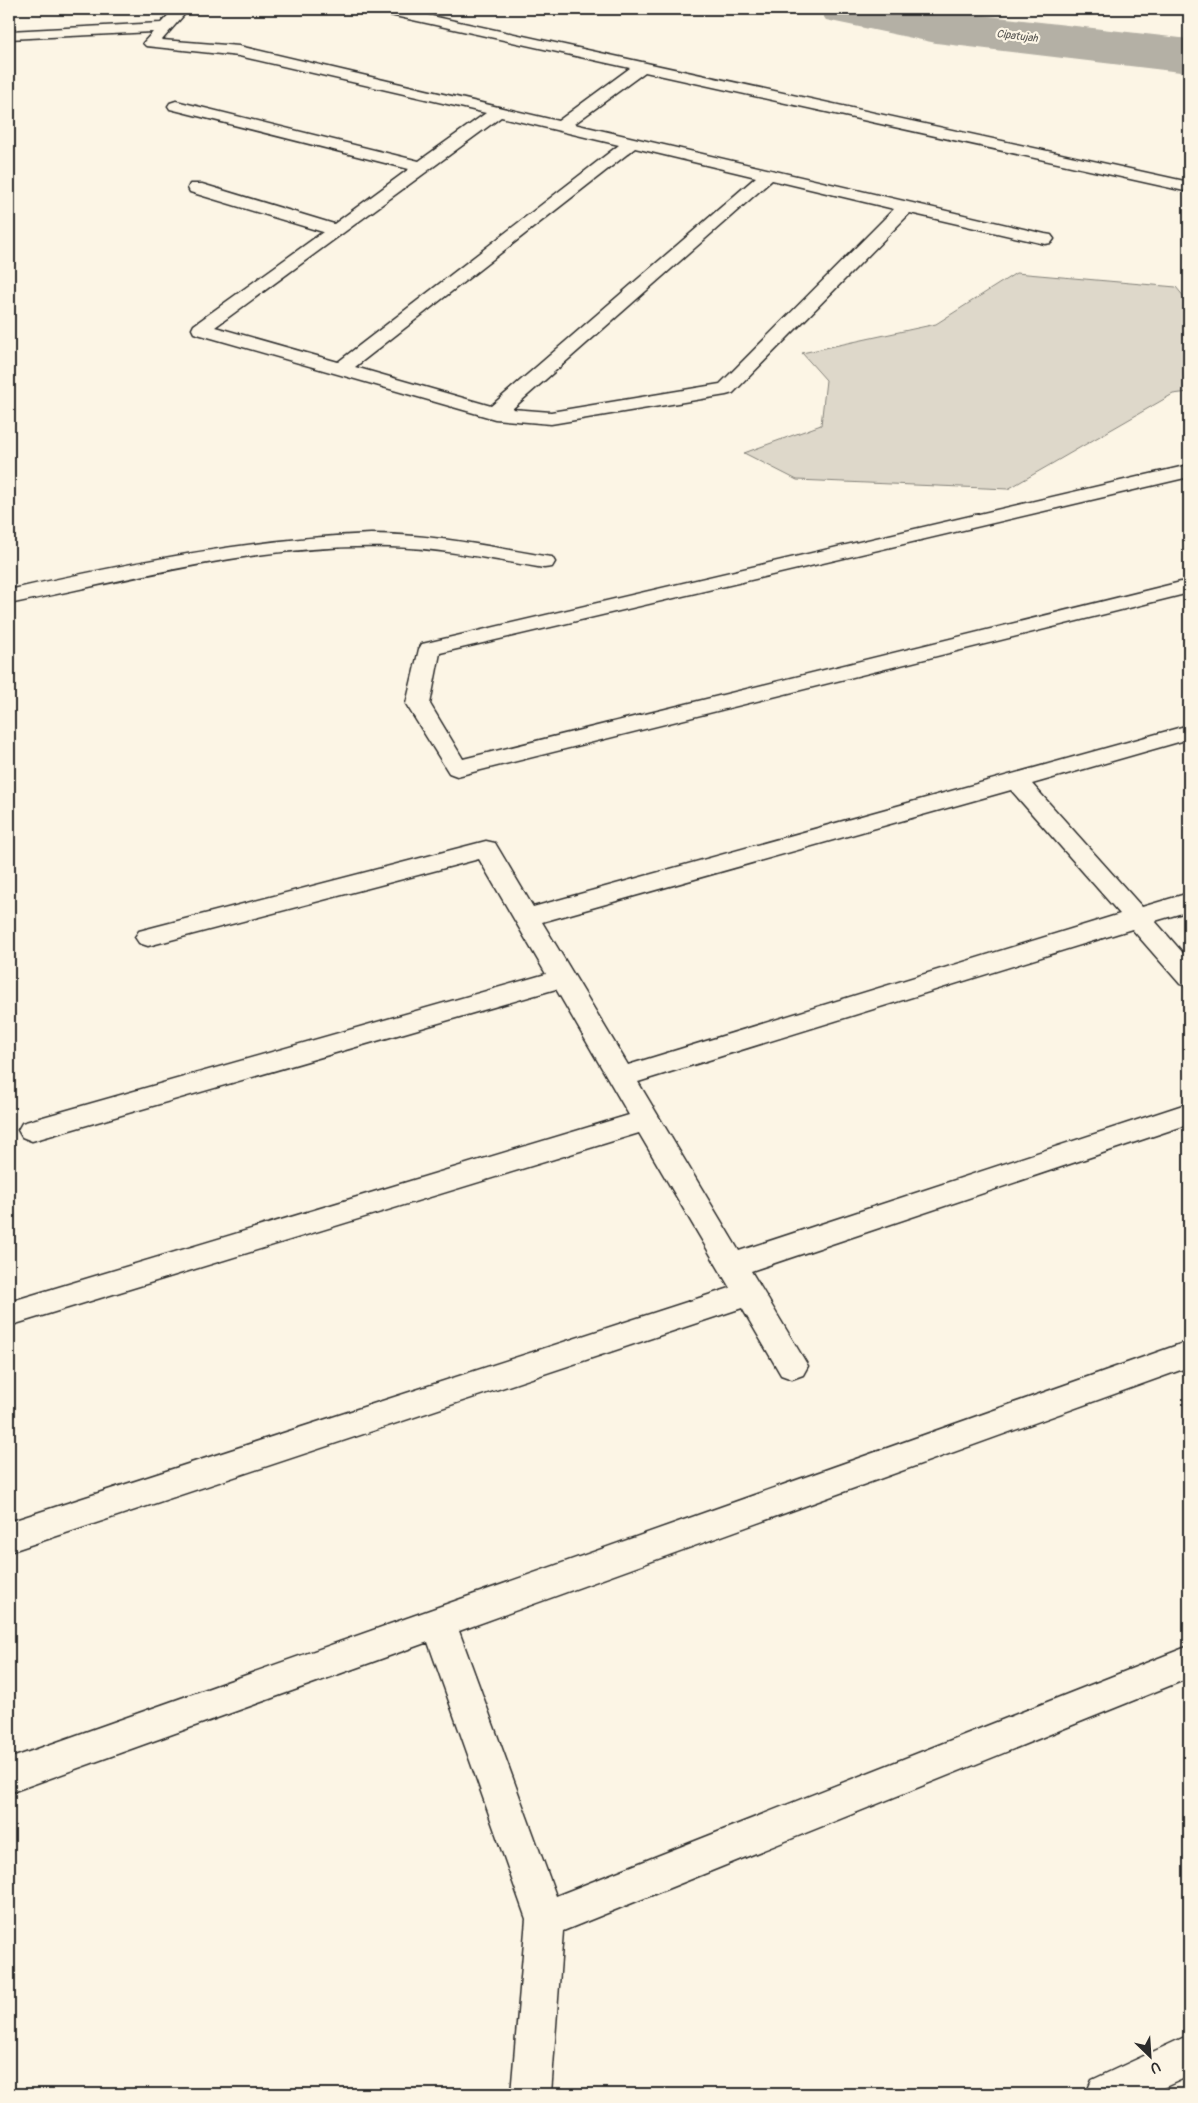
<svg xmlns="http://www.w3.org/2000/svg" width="1198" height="2103" font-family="Pangolin,sans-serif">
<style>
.green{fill:#ded8ca;stroke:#84827a}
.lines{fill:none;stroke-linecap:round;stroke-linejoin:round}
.river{fill:#b4b0a5;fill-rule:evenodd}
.lane-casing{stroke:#2b2b2b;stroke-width:3}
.street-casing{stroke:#2b2b2b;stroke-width:3}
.lane{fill:#fcf5e5;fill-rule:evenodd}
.street{fill:#fcf5e5;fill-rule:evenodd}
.labels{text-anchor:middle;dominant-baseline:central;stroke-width:4.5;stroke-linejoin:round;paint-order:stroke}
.far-water-label{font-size:11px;font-style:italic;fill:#545350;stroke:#fcf5e5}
</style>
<rect width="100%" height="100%" fill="#fcf5e5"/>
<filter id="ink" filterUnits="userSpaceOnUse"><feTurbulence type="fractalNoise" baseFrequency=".02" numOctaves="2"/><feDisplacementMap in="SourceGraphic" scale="10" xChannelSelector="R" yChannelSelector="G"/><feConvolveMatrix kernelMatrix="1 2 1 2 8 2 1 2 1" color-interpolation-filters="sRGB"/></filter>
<g filter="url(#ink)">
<!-- green -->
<path class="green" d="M1016,273l160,14 13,16v89l-16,2 -165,95 -211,-9 -53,-27 77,-28 5,-45 -24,-27 134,-29z"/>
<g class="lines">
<!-- river -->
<path class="river" d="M818,9h109l262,30v34l-253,-30 -110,-23z"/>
<!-- lane casing -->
<g class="lane-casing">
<path id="lane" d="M371,534c59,0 115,12 173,22l8,1 3,5 -3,5 -8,1c-51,-8 -102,-20 -154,-21 -130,-4 -255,32 -381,57v-14c120,-27 239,-51 362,-56z"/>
</g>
<!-- street casing -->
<g class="street-casing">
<path id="street" d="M174,9h15l-27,31 77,6 319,75 72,-53 -249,-55 -7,-4h26l789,173v10l-544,-120 -71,52 471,110 6,1 3,4 -3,4 -6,1 -135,-31 -177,180 -7,2 -175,29 -56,-5 -301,-86 -2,-4 2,-4 129,-93 -133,-40 -2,-4 2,-4h12l132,40 75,-55 -239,-60 -2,-3 2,-3 6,-2 243,60 67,-48 -247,-57 -93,-10 -3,-3 10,-11 -144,7v-8l152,-8zM501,117l118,28 -281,217 -123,-35zM635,148l121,29 -265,229 -136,-39zM772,180l122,29 -174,175 -169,28 -39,-3z
M1189,465v12l-749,176 -10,51 33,55 726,-179v13l-732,183 -8,-3 -43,-69 13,-55 3,-5z
M1189,725v14l-157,45 110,123 47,-14v18l-34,10 34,39v26l-9,-2 -48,-55 -494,153 101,169 450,-148v21l-438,147 57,95 -5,9 -11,4 -11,-4 -39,-67 -733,244v-30l721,-234 -91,-155 -630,193v-24l620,-187 -73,-126 -524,152 -10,-4 -4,-7 4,-7 524,-149 -67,-115 -331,87 -9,-3 -4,-6 4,-6 347,-90 9,2 38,64zM1011,790l109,124 -492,151 -86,-143z
M1189,1341v26l-730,264 97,265 633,-250v32l-626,253 -12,163h-40l15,-175 -98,-277 -419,151v-34z
M1189,2035v41l-39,18h-64l6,-14z"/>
</g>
<!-- lane -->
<use href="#lane" class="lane"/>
<!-- street -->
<use href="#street" class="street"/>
</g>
</g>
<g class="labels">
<!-- far-water labels -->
<g class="far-water-label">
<text transform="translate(1017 36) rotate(7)">Cipatujah</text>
</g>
</g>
<!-- margin -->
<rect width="1198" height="2103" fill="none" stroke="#fcf5e5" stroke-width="30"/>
<rect x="15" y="15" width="1168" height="2073" fill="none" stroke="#2b2b2b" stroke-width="2" filter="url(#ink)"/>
<!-- north arrow -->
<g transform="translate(1150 2056) rotate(155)" stroke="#fcf5e5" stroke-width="4" paint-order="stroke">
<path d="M0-4L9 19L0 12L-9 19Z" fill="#2b2b2b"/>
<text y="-8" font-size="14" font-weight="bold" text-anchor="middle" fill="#2b2b2b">U</text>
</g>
</svg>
